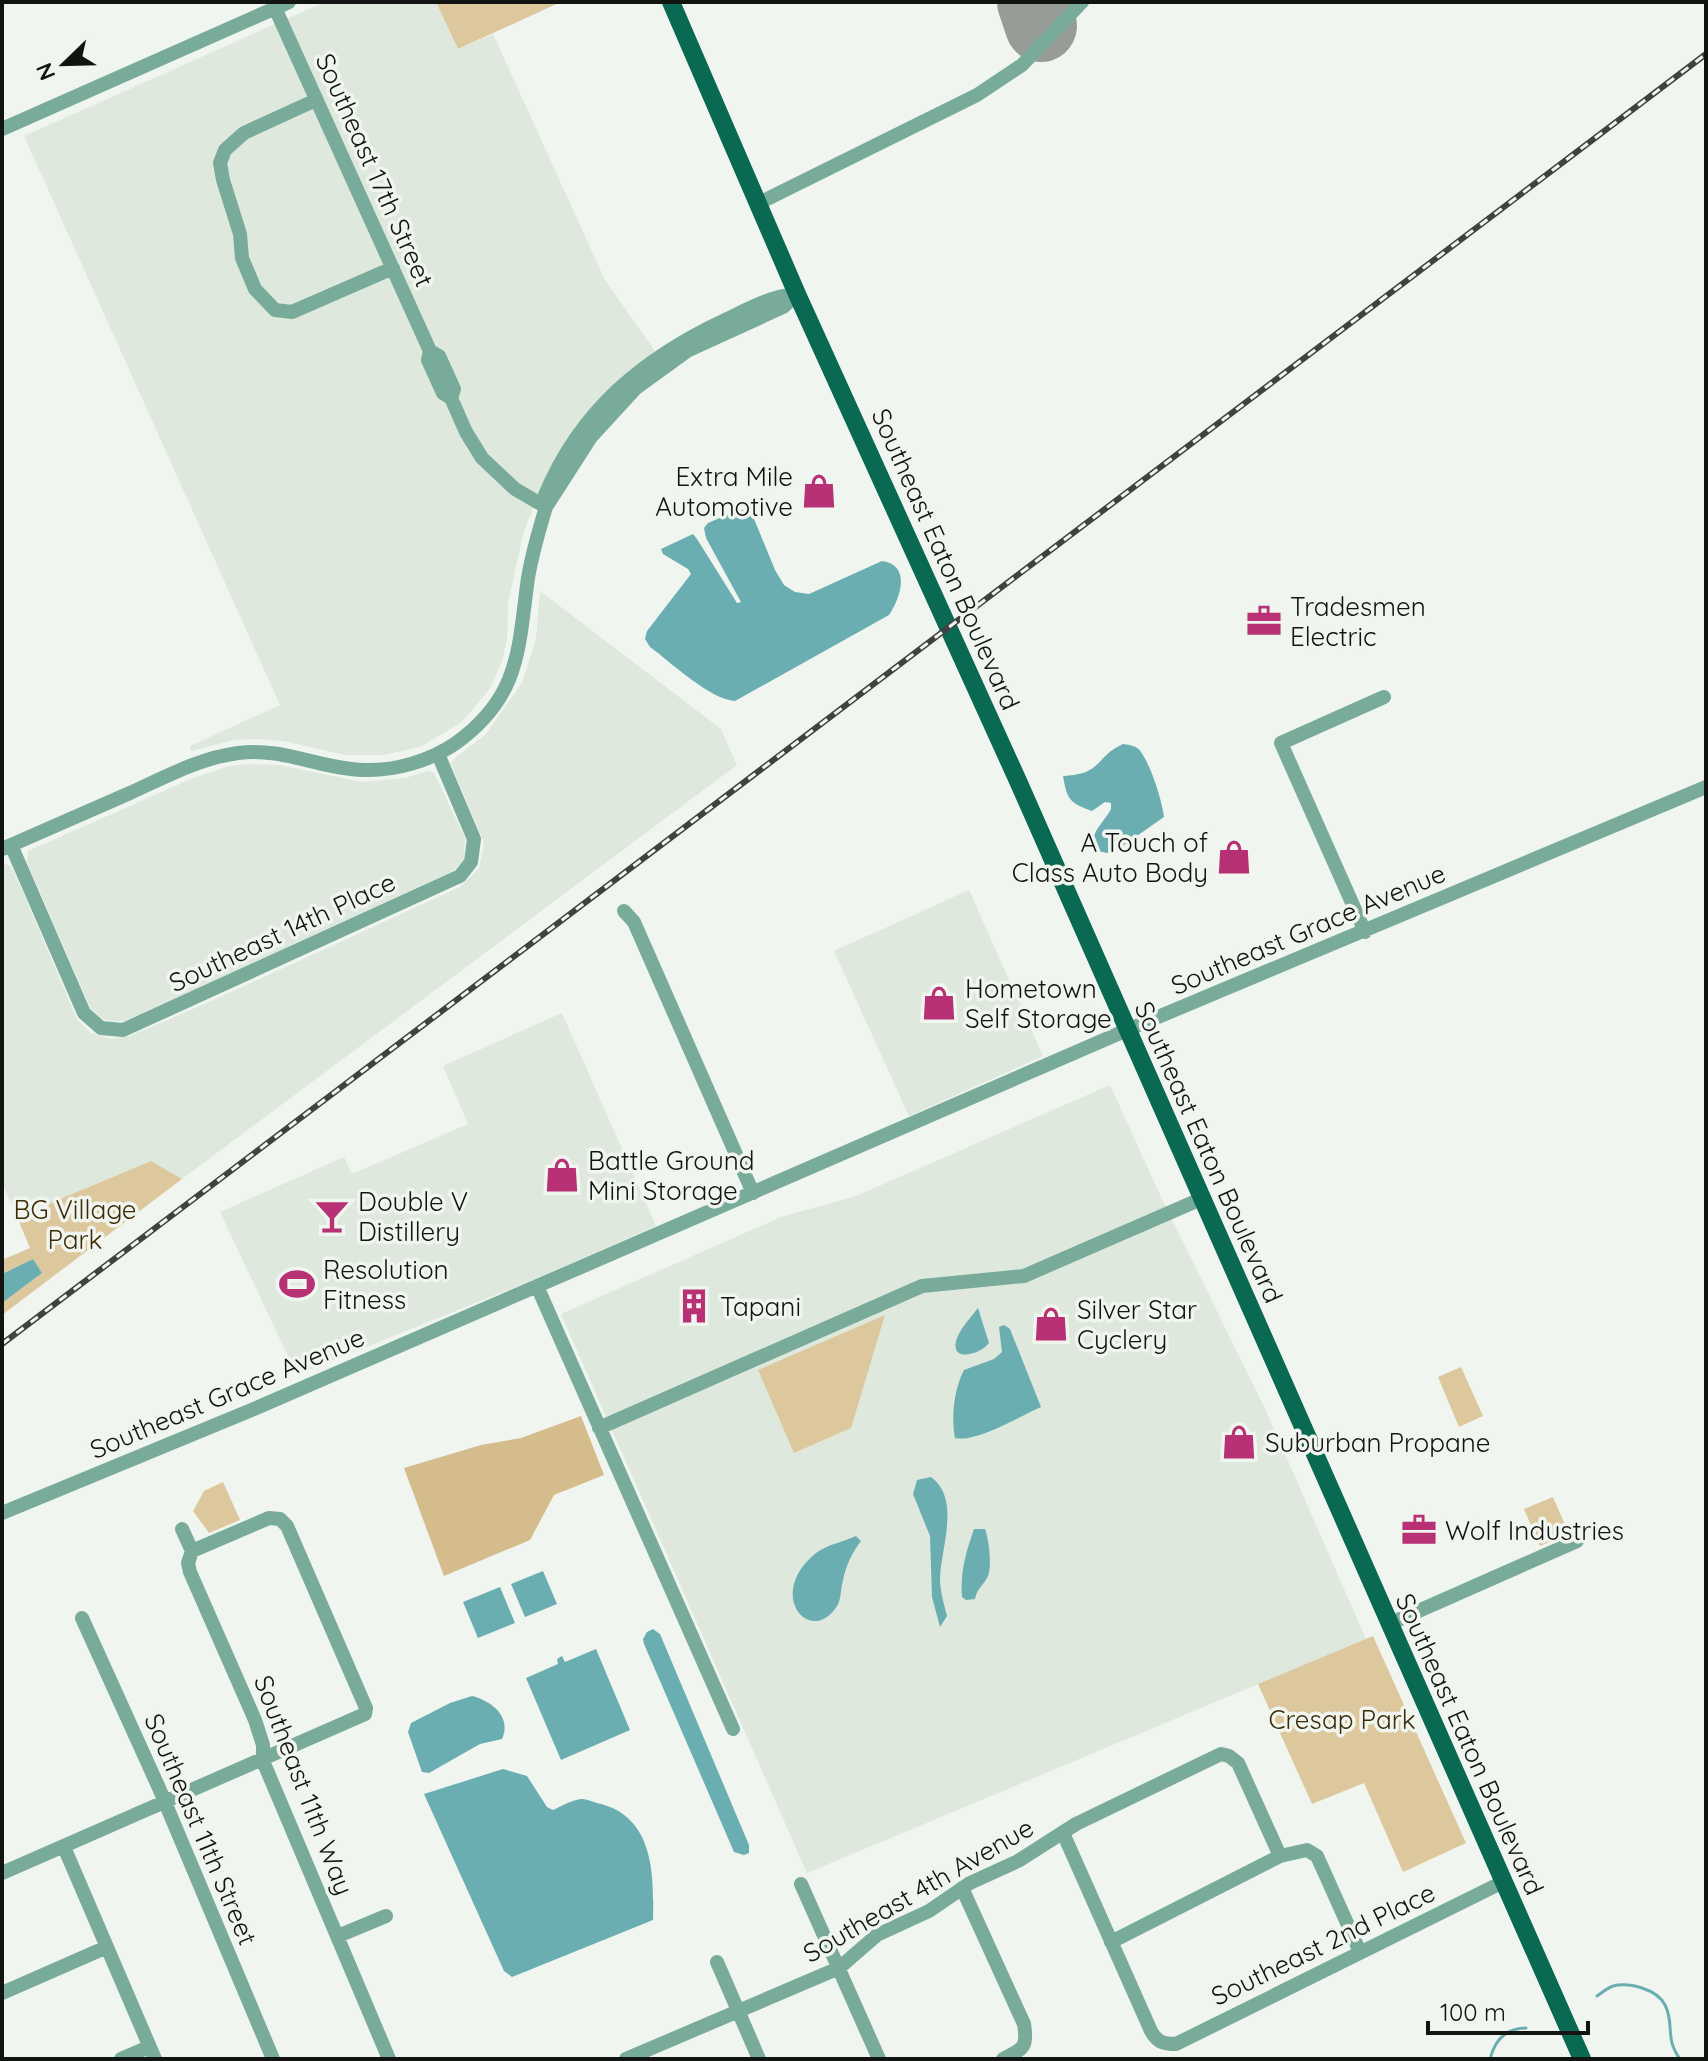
<svg xmlns="http://www.w3.org/2000/svg" width="1708" height="2061" font-family="Quicksand,sans-serif">
<style>
.built{fill:#dee8dd}
.green{fill:#ddc89e}
.forest{fill:#d5bc8d}
.water{fill:#6aaeb2}
.lines{fill:none;stroke-linecap:round;stroke-linejoin:round}
.stream{stroke:#6aaeb2;stroke-width:3}
.runway{stroke:#989c97;stroke-width:72}
.minor{stroke:#79ab9a;stroke-width:14}
.major{stroke:#0a6953;stroke-width:18}
.rail-casing{stroke:#40423f;stroke-width:6}
.rail{stroke:#f0f5ef;stroke-width:3;stroke-dasharray:9;stroke-linecap:butt}
.labels{text-anchor:middle;dominant-baseline:central;stroke-width:7;stroke-linejoin:round;paint-order:stroke}
.street-label{font-size:26px;fill:#121412;stroke:#f0f5ef}
.poi-label{font-size:26px;fill:#121412;stroke:#f0f5ef;text-anchor:start}
.park-label{font-size:26px;fill:#3d2b03;stroke:#f0f5ef}
</style>
<rect width="100%" height="100%" fill="#f0f5ef"/>
<!-- built -->
<path class="built" d="M325,2h111l22,47 35,-15 112,246 50,71 -40,32 -22,23 -45,65 -24,60 -16,72 -1,37 -6,24 -12,26 -27,32 -42,25 -36,8h-39l-62,-14 -26,-2 -23,1 -43,11 -1,-5 90,-41 -256,-569z
M540,591l181,138 16,36 -555,414 -31,-18 -134,56 -15,-35v-319l8,3 5,8 62,145 14,14 20,6 19,-3 79,-34 251,-115 19,-19 5,-25 -33,-79 3,-5 32,-25 36,-51 14,-44z
M248,764l31,1 84,17 42,-4 23,-7 6,2 31,65 -1,22 -11,11 -328,150h-14l-10,-3 -11,-11 -63,-144 1,-12 163,-72 38,-13z
M969,890l74,166 -134,60 -75,-165z
M562,1013l94,213 -119,52 -240,97 -77,-163 124,-55 8,17 116,-50 -25,-58z
M1110,1085l52,114 105,214 99,226 -559,234 -246,-559 220,-97 75,-21z"/>
<!-- green -->
<path class="green" d="M436,2h125l-103,47z
M151,1161l31,18 -180,136v-12l40,-30 -9,-14 -31,15v-14l28,-12 -13,-31z
M885,1315l-34,113 -57,25 -36,-83z
M1461,1367l22,49 -24,11 -21,-50z
M223,1482l17,38 -31,13 -16,-22 11,-20z
M1553,1497l16,37 -29,12 -16,-37z
M1373,1636l93,207 -63,29 -39,-89 -52,21 -54,-120z"/>
<!-- forest -->
<path class="forest" d="M581,1416l23,59 -50,20 -24,45 -86,36 -40,-108 77,-23 40,-7z"/>
<!-- water -->
<path class="water" d="M738,510h8l6,4 23,56 9,15 11,7 14,2 73,-33c30,4 18,38 7,54l-154,86c-26,-2 -63,-38 -85,-54l-5,-8 2,-8 44,-57 -3,-5 -25,-15 -2,-5 32,-15 4,5 40,64 4,-1 -35,-64 -2,-10 4,-5z
M1123,744c8,1 14,2 18,8 10,14 21,48 23,65l-50,35 -7,1 -13,-3c-5,-18 10,-27 17,-41v-6l-6,-1 -13,9c-22,-8 -25,-11 -29,-35 41,-2 31,-19 60,-32z
M33,1259l9,14 -40,30v-29z
M978,1308l11,35c-7,10 -38,21 -33,-2 3,-11 15,-24 22,-33z
M1004,1325l6,4 31,78c-21,9 -65,36 -86,31 -4,-21 -1,-49 9,-68l30,-11 8,-7 -3,-25z
M931,1477c30,22 10,70 9,102 0,12 4,25 7,37l-7,11 -8,-30 -2,-61 -17,-42 4,-14z
M974,1529h11c4,11 7,37 3,47 -4,9 -11,12 -13,23l-9,1 -4,-3c-2,-25 4,-45 12,-68z
M856,1536l5,5c-9,12 -15,24 -18,39 -3,10 -1,21 -8,29 -27,36 -69,-16 -19,-56 12,-9 27,-11 40,-17z
M543,1571l14,33 -32,13 -14,-33z
M500,1587l15,36 -37,15 -15,-36z
M653,1629l7,5 89,211v8l-5,2 -10,-3 -90,-208 -1,-5 4,-7z
M596,1649l34,81 -69,30 -35,-82 32,-14 -1,-5 5,-3 3,6z
M472,1696c20,5 40,21 30,43l-22,5 -51,29 -7,-1 -14,-40 3,-9 39,-20z
M503,1769l24,7 20,31 6,3c9,-4 20,-11 30,-11 6,1 13,4 18,5 53,14 53,71 52,116l-141,57 -8,-6 -80,-177z"/>
<g class="lines">
<!-- stream -->
<path class="stream" d="M1597,1996c6,-4 10,-8 16,-10 16,-4 44,3 52,19 10,19 -1,32 15,54
M1490,2059c5,-19 16,-31 36,-31"/>
<!-- runway -->
<path class="runway" d="M1033,2l8,24"/>
<!-- minor -->
<path class="minor" d="M275,8l155,343 9,5 15,33 -3,9
M316,100l-72,33 -19,17 -5,13 3,17 17,54 2,24 13,31 20,21 17,2 101,-44
M2,129l287,-127
M759,203l218,-108 45,-30 60,-63
M430,351l-2,9 15,33 8,5 15,34 16,26 33,31 31,18
M546,507l45,-70 45,-49 51,-37 96,-44 14,-13
M11,845l73,168 17,15 22,2 337,-154 11,-14 3,-23 -36,-85
M2,849c43,-19 85,-37 128,-56 35,-16 70,-35 108,-40 45,-6 82,16 126,17 31,1 66,-9 92,-27 65,-47 62,-94 72,-165 4,-24 11,-48 18,-71l-1,-12c36,-86 100,-138 182,-176 23,-11 44,-23 70,-25
M624,911l10,11 119,271
M1365,932l-84,-189 103,-46
M537,1286l196,443
M599,1428l323,-142 102,-10 177,-77
M2,1513l252,-104 873,-379 579,-243
M182,1529l10,22 -4,12 2,9 65,148 8,25v16l126,298
M82,1618l77,170 114,271
M1389,1624l188,-83
M1063,1833l88,198c6,11 12,13 25,13l327,-162
M64,1847l91,212
M2,1873l363,-159 1,-6 -79,-182 -7,-7 -11,-1 -77,33
M801,1884l78,175
M962,1888l62,136c4,24 -1,25 -21,35
M338,1936l48,-20
M1111,1942l169,-86 27,-6 10,6 43,96
M717,1962l42,97
M2,1993l105,-46
M121,2059l28,-12
M626,2059l213,-91 38,-33 52,-24 41,-28 48,-22 58,-37 145,-70 8,2 9,7 42,93"/>
<!-- major -->
<path class="major" d="M671,2l126,292 221,487 564,1278"/>
<!-- rail casing -->
<g class="rail-casing">
<path id="rail" d="M2,1344l1704,-1290"/>
</g>
<!-- rail -->
<use href="#rail" class="rail"/>
</g>
<!-- icons -->
<defs>
<g id="shop-bare" transform="scale(2.76)"><path d="M-5-2.5h2.3a2.7 3.5 0 0 1 5.4 0H5L5.5 6h-11ZM-1.5-2.5h3a1.5 2.3 0 0 0-3 0Z" fill="#b73174" stroke="#f0f5ef" stroke-width="2.5" paint-order="stroke"/></g>
<g id="office-bare" transform="scale(2.76)"><path d="M-6-3h4V-5.5h4V-3h4V5H-6ZM-1-4.5V-3h2v-1.5ZM-6 0V1H6V0Z" fill="#b73174" stroke="#f0f5ef" stroke-width="2.5" paint-order="stroke"/></g>
<g id="bar-bare" transform="scale(2.76)"><path d="M-6-5H6L.8 .8V4.5H3.5V6h-7V4.5H-.8V.8Z" fill="#b73174" stroke="#f0f5ef" stroke-width="2.5" paint-order="stroke"/></g>
<g id="stadium-bare" transform="scale(2.76)"><path d="M0-5a6.5 5 0 1 0 0 10a6.5 5 0 1 0 0-10ZM-3.5-1.8h7v3.6h-7Z" fill="#b73174" stroke="#f0f5ef" stroke-width="2.5" paint-order="stroke"/></g>
<g id="building-bare" transform="scale(2.76)"><path d="M-4-6H4V6H1V3H-1V6H-4ZM-2.5-4.3h1.7v1.8h-1.7ZM.8-4.3h1.7v1.8H.8ZM-2.5-1h1.7V.8h-1.7ZM.8-1h1.7V.8H.8Z" fill="#b73174" stroke="#f0f5ef" stroke-width="2.5" paint-order="stroke"/></g>
</defs>
<g fill-rule="evenodd">
<use href="#shop-bare" x="819" y="491"/>
<use href="#office-bare" x="1264" y="621"/>
<use href="#shop-bare" x="1234" y="857"/>
<use href="#shop-bare" x="939" y="1003"/>
<use href="#shop-bare" x="562" y="1175"/>
<use href="#bar-bare" x="332" y="1216"/>
<use href="#stadium-bare" x="297" y="1284"/>
<use href="#building-bare" x="694" y="1306"/>
<use href="#shop-bare" x="1051" y="1324"/>
<use href="#shop-bare" x="1239" y="1442"/>
<use href="#office-bare" x="1419" y="1530"/>
</g>
<g class="labels">
<!-- street labels -->
<g class="street-label">
<text transform="translate(375 170) rotate(66)">Southeast 17th Street</text>
<text transform="translate(946 559) rotate(66)">Southeast Eaton Boulevard</text>
<text transform="translate(1308 929) rotate(-23)">Southeast Grace Avenue</text>
<text transform="translate(282 932) rotate(-25)">Southeast 14th Place</text>
<text transform="translate(1209 1152) rotate(66)">Southeast Eaton Boulevard</text>
<text transform="translate(227 1393) rotate(-23)">Southeast Grace Avenue</text>
<text transform="translate(1470 1744) rotate(66)">Southeast Eaton Boulevard</text>
<text transform="translate(304 1785) rotate(69)">Southeast 11th Way</text>
<text transform="translate(201 1829) rotate(67)">Southeast 11th Street</text>
<text transform="translate(918 1890) rotate(-30)">Southeast 4th Avenue</text>
<text transform="translate(1323 1944) rotate(-26)">Southeast 2nd Place</text>
</g>
<!-- poi labels -->
<g class="poi-label">
<text x="793" y="476" text-anchor="end">Extra Mile<tspan x="793" dy="30">Automotive</tspan></text>
<text x="1290" y="606">Tradesmen<tspan x="1290" dy="30">Electric</tspan></text>
<text x="1208" y="842" text-anchor="end">A Touch of<tspan x="1208" dy="30">Class Auto Body</tspan></text>
<text x="965" y="988">Hometown<tspan x="965" dy="30">Self Storage</tspan></text>
<text x="588" y="1160">Battle Ground<tspan x="588" dy="30">Mini Storage</tspan></text>
<text x="358" y="1201">Double V<tspan x="358" dy="30">Distillery</tspan></text>
<text x="323" y="1269">Resolution<tspan x="323" dy="30">Fitness</tspan></text>
<text x="720" y="1306">Tapani</text>
<text x="1077" y="1309">Silver Star<tspan x="1077" dy="30">Cyclery</tspan></text>
<text x="1265" y="1442">Suburban Propane</text>
<text x="1445" y="1530">Wolf Industries</text>
</g>
<!-- park labels -->
<g class="park-label">
<text x="75" y="1209">BG Village<tspan x="75" dy="30">Park</tspan></text>
<text x="1342" y="1719">Cresap Park</text>
</g>
</g>
<!-- border -->
<rect width="1708" height="2061" fill="none" stroke="#121412" stroke-width="8"/>
<!-- north arrow -->
<g transform="translate(64 64) rotate(247)" stroke="#f0f5ef" stroke-width="6" paint-order="stroke">
<path d="M0-6L14 30L0 20L-14 30Z" fill="#121412"/>
<text y="-12" font-size="22" font-weight="bold" text-anchor="middle" fill="#121412">N</text>
</g>
<!-- scale -->
<path d="M1428 2021v12h160v-12" fill="none" stroke="#121412" stroke-width="4"/>
<text x="1440" y="2021" font-size="24" fill="#121412" stroke="#f0f5ef" stroke-width="6" paint-order="stroke">100 m</text>
</svg>
